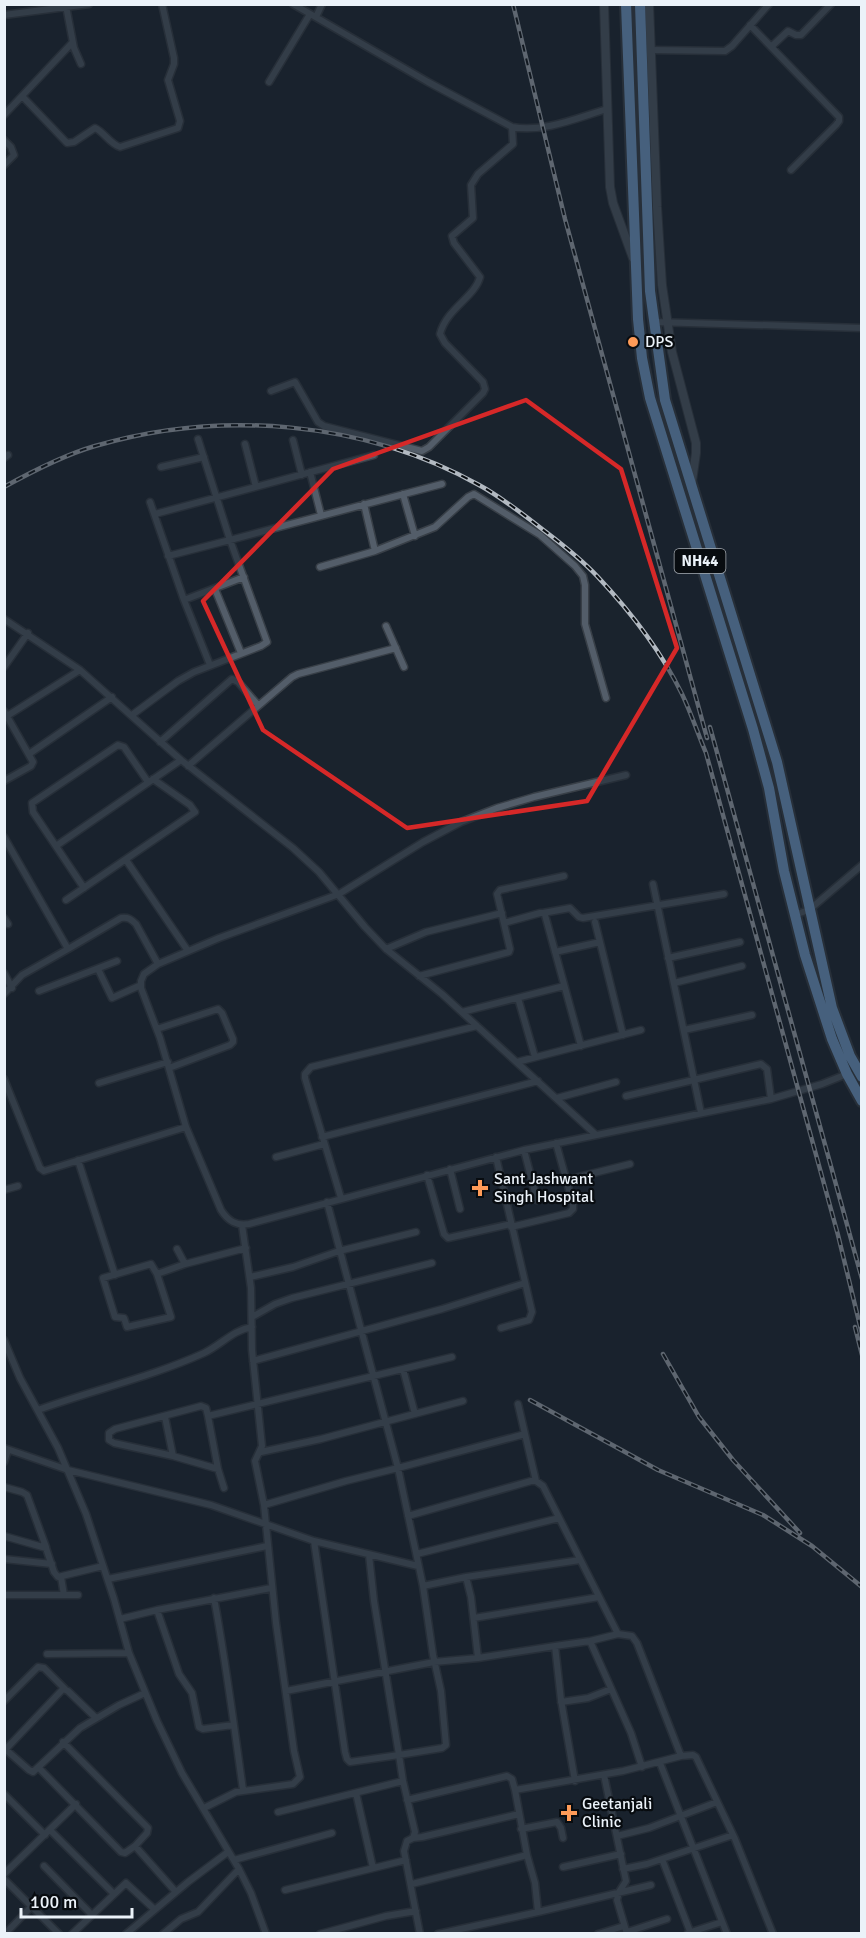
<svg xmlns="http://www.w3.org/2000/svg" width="866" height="1938" font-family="Signika,sans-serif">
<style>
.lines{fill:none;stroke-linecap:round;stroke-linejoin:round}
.minor-casing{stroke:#383f47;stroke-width:9}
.tertiary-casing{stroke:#383f47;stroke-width:10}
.trunk-casing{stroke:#383f47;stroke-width:14}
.minor{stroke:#535d69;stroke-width:6}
.tertiary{stroke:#535d69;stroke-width:8}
.trunk{stroke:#7cacde;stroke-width:10}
.rail-casing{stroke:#b2b9c1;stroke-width:4.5}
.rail{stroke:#080c10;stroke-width:2;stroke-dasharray:7;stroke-linecap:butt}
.marked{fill:none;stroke:#d62828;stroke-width:4.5;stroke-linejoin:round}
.poi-dot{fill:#fe9b58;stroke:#080c10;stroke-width:2}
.labels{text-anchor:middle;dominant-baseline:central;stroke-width:4.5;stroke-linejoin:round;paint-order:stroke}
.shield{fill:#080c10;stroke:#a7adb3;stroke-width:1.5}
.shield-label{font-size:15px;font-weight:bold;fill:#ebf2f9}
.poi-label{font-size:16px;fill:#ebf2f9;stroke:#080c10;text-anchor:start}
</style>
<rect width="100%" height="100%" fill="#1a232d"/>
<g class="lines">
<!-- minor casing -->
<g class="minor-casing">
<path id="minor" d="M293,4l135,78 84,45c31,6 65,-9 95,-18
M66,6l8,42 7,16
M4,15l85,-11
M316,17l6,-13
M750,25l89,92v4l-3,4 -45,45
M771,47l17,-16 8,4h5l30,-31
M651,50l74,1 7,-5 37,-42
M269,82l41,-68
M22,96l45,47 7,-1 21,-14c9,4 15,16 25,19l58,-19 2,-7 -12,-41 6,-16v-6l-12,-54
M4,115l68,-72
M4,140l7,7 3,8 -10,10
M654,322l208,6
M271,391l24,-9 23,40 6,4 98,25 7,-4 54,-54 2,-4 -2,-7 -38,-39 -5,-9c6,-25 35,-37 40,-57l-26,-34 -2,-7 21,-18 -2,-33 7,-11 35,-30 -1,-17
M293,440l9,35
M245,444l11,43
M4,458l4,-3
M161,467l43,-10
M310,472l11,43
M403,494l12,42
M150,502l34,98 26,65
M155,514l219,-59
M375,551l60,-24 33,-30 6,-3 66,41 35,31 8,10 2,9v39l21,74
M168,556l62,-16 -32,-101
M320,567l55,-16 -11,-47
M215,589l26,64
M184,600l60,-23
M4,619l76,51 101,90 112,88 26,24 46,55 21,22 56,45 153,140
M386,626l18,41
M4,667l24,-34
M4,711l29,51 -2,4 -27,15
M132,715l46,-34 16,-9 67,-26 6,-4 -37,-102 212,-56
M7,716l73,-46
M160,742l72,-63 6,3 20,23
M29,754l83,-57
M188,766l104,-89 6,-3 98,-26
M626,775l-92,22 -37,11 -36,14 -38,20 -84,52 -120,44 -61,26 -14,10 -3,7v7l19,50 26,89 35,83c7,11 15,16 28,14l275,-74 247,-51 51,-15 25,-10
M4,837l64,112 53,-31c7,-1 10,1 15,6l22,40
M56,846l125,-86
M126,860l62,91
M653,884l48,229
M84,888l-51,-76 -1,-9 86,-58 6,2 24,35
M66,900l129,-88 -5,-7 -37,-26
M543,913l27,-5 9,9 4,1 141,-24
M794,915l15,-5 53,-45
M4,918l4,6
M595,922l28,113
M504,923l36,-10h3l2,2 36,131
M386,949l40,-17 76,-19
M555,952l45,-10
M668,958l72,-16
M98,969l14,29 29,-13
M4,973l8,15
M419,976l90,-24 1,-3 -12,-51 -1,-4 3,-4 64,-14
M674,983l68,-17
M39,991l78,-30
M4,994l18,-19 46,-26
M518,998l17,59
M462,1012l102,-26
M157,1029l61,-20 4,4 11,26v3l-3,3 -61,23
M684,1030l68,-15
M517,1062l124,-32
M4,1079l36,89 4,3 142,-44
M99,1083l69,-21
M626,1096l135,-32 6,5 4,30
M557,1098l59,-16
M322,1137l216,-56
M524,1150l13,50
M276,1157l48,-13
M496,1157l36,155 -3,8 -28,8
M78,1160l37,115
M450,1169l10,40
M427,1175l17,59 4,4 63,-14
M566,1180l64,-16
M4,1190l14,-4
M341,1198l-36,-120v-4l6,-7 166,-41
M327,1202l71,266 25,118 10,69 8,36 5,54 -4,3 -43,7 4,26 12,51 -2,6 -6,3 -3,10 16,83
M511,1227l58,-14 4,-4v-5l-17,-61
M177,1249l8,15 61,-16
M157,1274l-6,-10 -48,14 12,39 9,1 3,9 44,-10 -14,-43 28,-10
M250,1277l43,-10 46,-16 77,-19
M252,1317l23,-13 17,-6 140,-35
M4,1340l16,38 38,70 28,66 28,85 15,54 28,68 25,52 57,96 12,24 15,41
M253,1361l189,-52 83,-26
M403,1369l12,45
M518,1404l18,77
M38,1410c55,-20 113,-33 166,-57 17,-8 29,-23 48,-26
M208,1416l10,53 6,19
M165,1417l8,39
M4,1448l64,22 143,35 103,36 104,25
M261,1452l60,-13 142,-38
M4,1462l4,-12
M218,1469l-45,-13 -59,-13 -5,-3v-7l6,-4 86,-23 5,2 2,8 244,-59
M4,1487l18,5 5,3 19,52
M264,1505l82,-24 52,-13 127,-34
M408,1516l123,-35h5l7,5 75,148 14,2 5,7 44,113 12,-1 3,2 39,82 38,95
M4,1536l42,12 8,24 4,5 45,-11
M314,1541l31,211 2,7 3,3 49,-7 -25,-154 -5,-46
M417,1554l142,-36
M4,1559l48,5
M61,1577l3,18
M466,1577l5,20 7,61
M108,1579l159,-33
M423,1586l43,-9 114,-17
M4,1595h74
M214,1598c12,64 20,128 29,192
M157,1610l22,64 13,19 7,34 4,2 30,-4
M474,1618l125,-21
M120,1619l37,-9 114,-22
M590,1641l41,92 11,34
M47,1654l82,-1
M286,1691l148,-29 44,-4 77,-12
M4,1701l34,-34 6,1 21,21
M561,1702l27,-4 23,-9
M63,1742l85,86 -1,5 -12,13
M4,1748l25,22 4,2 47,-44 39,-23 26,-12
M6,1749l57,-60 5,2 28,27
M660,1763l67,171
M39,1768l82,84 4,1 10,-7 40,45
M604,1775l22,106 -7,11 -2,8 10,34
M575,1781l-14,-81 -6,-54 35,-5 28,-7
M356,1793l17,75
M4,1794l41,41
M407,1800l100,-24 5,3 3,11
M204,1808l32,-16 57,-8 7,-7 -6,-26 -18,-128 -12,-118 -9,-44 7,-15 -10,-96 -1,-62 -9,-63
M278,1812l125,-31
M521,1829l36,-7 4,6 2,10
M50,1830l64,64
M617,1836l32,-8 68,-26
M413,1838l9,-1 97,-23
M662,1859l29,75
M234,1860l98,-27
M44,1866l48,49
M563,1867l58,-13
M623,1869l24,-5 86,-29
M4,1874l72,-70
M4,1879l55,55
M412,1884l115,-29 -12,-65 108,-19 58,-15
M285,1890l121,-30
M538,1912l113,-27
M627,1932l40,-13
M688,1933l34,-11
M5,1934l26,-27
M72,1934l54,-51 28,26
M126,1934l62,-52 40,-30
M163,1934l18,-15 17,-7 41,-43
M320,1934l66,-18 30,-5
M438,1934l100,-22 -3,-29 -8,-28
M598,1934l26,-8"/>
</g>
<!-- tertiary casing -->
<g class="tertiary-casing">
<path id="tertiary" d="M604,4l6,183 3,16 20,55
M649,4l8,203 5,78 10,67 24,91v10l-4,28"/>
</g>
<!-- trunk casing -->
<g class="trunk-casing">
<path id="trunk" d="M626,4l12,315 4,39 8,40 103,331 16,59 15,83 21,84 27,84 15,35 15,27
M640,4l10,287 15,109 112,362 55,246 18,48 12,21"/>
</g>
<!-- minor -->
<use href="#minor" class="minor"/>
<!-- tertiary -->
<use href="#tertiary" class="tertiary"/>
<!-- trunk -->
<use href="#trunk" class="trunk"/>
<!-- rail casing -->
<g class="rail-casing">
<path id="rail" d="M513,4l52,215 142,519
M4,487c29,-16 60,-32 91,-41 126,-37 269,-25 384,39 24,13 45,30 67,47 17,13 36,28 51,44 33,35 64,75 85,118 9,19 16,40 24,59l132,482 24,99
M710,727l152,552
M855,1327l7,28
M663,1354l36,63 34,43 67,73
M530,1400l128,70 105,45 49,31 50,41"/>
</g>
<!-- rail -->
<use href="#rail" class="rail"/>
</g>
<!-- marked area -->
<path d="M0 0H866V1938H0ZM526,400l95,69 56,179 -90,153 -180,27 -144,-98 -60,-129 130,-132z" fill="#1a232d" fill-opacity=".55" fill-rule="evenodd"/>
<path class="marked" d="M526,400l95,69 56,179 -90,153 -180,27 -144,-98 -60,-129 130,-132z"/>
<!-- markers -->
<g class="poi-dot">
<circle cx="633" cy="342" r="6"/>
<path d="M477 1179h6v6h6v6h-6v6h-6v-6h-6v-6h6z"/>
<path d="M566 1804h6v6h6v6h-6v6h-6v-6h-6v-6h6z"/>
</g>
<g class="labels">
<!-- shield labels -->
<rect class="shield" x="674.5" y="549" width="51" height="24" rx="4.5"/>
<g class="shield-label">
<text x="700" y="561">NH44</text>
</g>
<!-- poi labels -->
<g class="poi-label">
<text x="645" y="342">DPS</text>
<text x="494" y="1179">Sant Jashwant<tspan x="494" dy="18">Singh Hospital</tspan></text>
<text x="582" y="1804">Geetanjali<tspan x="582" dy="18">Clinic</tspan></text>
</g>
</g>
<!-- border -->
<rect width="866" height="1938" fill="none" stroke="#ebf2f9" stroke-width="12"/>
<!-- scale -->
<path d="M21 1908v9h111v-9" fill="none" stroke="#ebf2f9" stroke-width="3"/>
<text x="30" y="1908" font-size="18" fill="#ebf2f9" stroke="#080c10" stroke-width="4.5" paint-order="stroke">100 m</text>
</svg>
